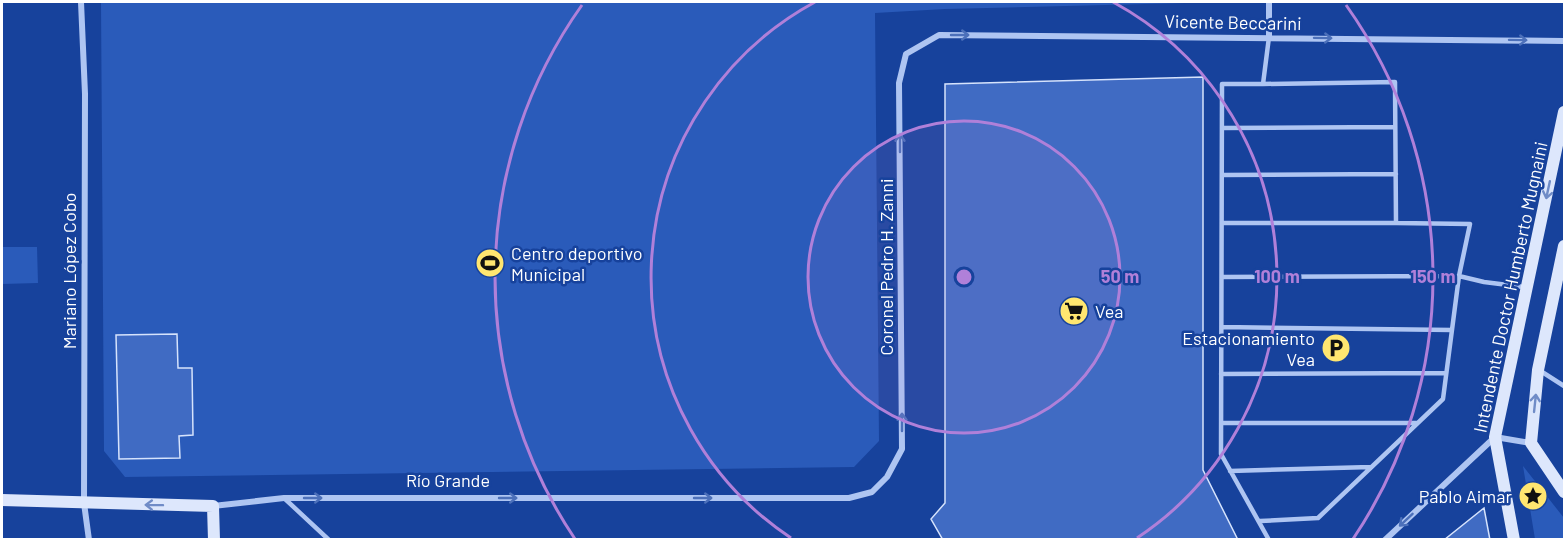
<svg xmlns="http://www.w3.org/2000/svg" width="1566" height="541" font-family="Barlow,sans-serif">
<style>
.green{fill:#2a5bba}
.building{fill:#406bc3;stroke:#d6e3fc;stroke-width:1.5}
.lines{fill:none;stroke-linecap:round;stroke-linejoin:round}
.service{stroke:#aec5f2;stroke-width:4.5}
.minor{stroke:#aec5f2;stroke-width:6}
.secondary{stroke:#dde7fc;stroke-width:12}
.oneway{stroke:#4c70ba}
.oneway2{stroke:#708cc7}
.ring{fill:none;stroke:#b080d9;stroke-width:3}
.labels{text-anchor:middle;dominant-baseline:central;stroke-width:5;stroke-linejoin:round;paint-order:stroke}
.street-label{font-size:18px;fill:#fff;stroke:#17429c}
.poi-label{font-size:18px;fill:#fff;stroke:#17429c;text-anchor:start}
.centre{fill:#b080d9;stroke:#17429c;stroke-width:3}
.ring-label{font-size:18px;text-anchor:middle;font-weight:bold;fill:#b080d9;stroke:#17429c;stroke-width:5;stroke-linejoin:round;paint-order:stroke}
</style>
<rect width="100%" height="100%" fill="#17429c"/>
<!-- green -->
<path class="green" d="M101,2h1124l-280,7 -70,4 4,428 -25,26 -729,10 -21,-26z
M2,247h35l1,36 -36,1z
M1523,466l41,52v21h-29z"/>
<!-- building -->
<path class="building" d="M1203,77v393l35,70h-295l-12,-21 14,-16v-419z
M177,334l1,34h14l1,67 -14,1 1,22 -61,1 -3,-124z
M1484,508l6,32h-46z"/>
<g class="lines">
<!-- service -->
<path class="service" d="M1269,37l-6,47h-41l-1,370 48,86
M1222,128l173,-1
M1222,175l174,-1
M1222,223h174
M1222,277l237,-1 25,6 40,5
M1222,327l230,3
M1539,370l25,16
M1221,374l225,-1
M1222,423h195
M1230,471l141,-4
M284,498l45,42
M1260,521l58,-3 125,-119 16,-123 11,-52 -74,-1 -1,-141 -132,2"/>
<!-- minor -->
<path class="minor" d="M81,2l4,92 -1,409 5,37
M1269,2v35
M213,506l71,-8h565l23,-6 15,-15 15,-28 -3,-366 7,-29 33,-19 625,6
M1385,540l110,-103 36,6"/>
<!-- secondary -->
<path class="secondary" d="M1564,246l-26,124 -7,73 33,49
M2,500l211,6 1,34
M1514,540l-19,-103 69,-325"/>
</g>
<!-- one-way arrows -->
<defs><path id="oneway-shaft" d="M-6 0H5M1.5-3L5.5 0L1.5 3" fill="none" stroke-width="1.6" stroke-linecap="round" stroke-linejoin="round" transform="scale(1.5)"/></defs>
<g class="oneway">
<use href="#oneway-shaft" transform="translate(960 35)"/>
<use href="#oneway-shaft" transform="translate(1323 38) rotate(1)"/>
<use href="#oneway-shaft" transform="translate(1518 40) rotate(1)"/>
<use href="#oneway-shaft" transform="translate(900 143) rotate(-90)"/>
<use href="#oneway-shaft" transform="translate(902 422) rotate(-90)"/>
<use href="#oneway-shaft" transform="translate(313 498)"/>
<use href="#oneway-shaft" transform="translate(508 498)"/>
<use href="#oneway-shaft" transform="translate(703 498)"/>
<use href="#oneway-shaft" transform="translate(1406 520) rotate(137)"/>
</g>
<g class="oneway2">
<use href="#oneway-shaft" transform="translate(1548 190) rotate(102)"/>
<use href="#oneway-shaft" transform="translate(1535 403) rotate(-84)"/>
<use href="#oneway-shaft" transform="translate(154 505) rotate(-179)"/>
</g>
<!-- distance rings -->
<circle cx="964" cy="277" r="156" fill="#b080d9" fill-opacity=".12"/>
<g class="ring">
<circle cx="964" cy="277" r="156"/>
<path d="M791 538A313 313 0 0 1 815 2M1113 2A313 313 0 0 1 1137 538"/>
<path d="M575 539A469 469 0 0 1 582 5M1346 5A469 469 0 0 1 1353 539"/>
</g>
<!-- icons -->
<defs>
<g id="stadium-disc" transform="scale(1.5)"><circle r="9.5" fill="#ffe670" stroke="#17429c"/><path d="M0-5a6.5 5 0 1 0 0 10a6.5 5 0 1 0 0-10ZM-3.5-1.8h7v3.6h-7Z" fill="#111"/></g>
<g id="supermarket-disc" transform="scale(1.5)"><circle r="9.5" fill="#ffe670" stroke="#17429c"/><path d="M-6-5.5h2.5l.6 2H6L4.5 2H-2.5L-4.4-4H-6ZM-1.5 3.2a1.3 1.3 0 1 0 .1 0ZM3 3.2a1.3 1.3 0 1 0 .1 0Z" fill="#111"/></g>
<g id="parking-disc" transform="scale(1.5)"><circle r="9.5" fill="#ffe670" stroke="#17429c"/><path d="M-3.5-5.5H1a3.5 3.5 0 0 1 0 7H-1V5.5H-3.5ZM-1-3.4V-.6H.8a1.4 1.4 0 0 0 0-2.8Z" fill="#111"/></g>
<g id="sight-disc" transform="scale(1.5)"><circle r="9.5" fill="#ffe670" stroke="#17429c"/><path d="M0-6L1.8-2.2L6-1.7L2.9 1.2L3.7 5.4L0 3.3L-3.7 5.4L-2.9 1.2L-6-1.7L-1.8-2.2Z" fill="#111"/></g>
</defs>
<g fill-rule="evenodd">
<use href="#stadium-disc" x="490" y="263"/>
<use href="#supermarket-disc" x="1074" y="311"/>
<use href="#parking-disc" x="1336" y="348"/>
<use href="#sight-disc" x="1533" y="496"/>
</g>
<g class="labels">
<!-- street labels -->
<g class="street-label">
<text transform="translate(1233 22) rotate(1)">Vicente Beccarini</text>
<text transform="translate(886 267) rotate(-90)">Coronel Pedro H. Zanni</text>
<text transform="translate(69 271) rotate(-90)">Mariano López Cobo</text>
<text transform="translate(1510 287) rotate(-78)">Intendente Doctor Humberto Mugnaini</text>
<text x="448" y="480">Río Grande</text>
</g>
<!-- poi labels -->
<g class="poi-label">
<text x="511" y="253">Centro deportivo<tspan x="511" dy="21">Municipal</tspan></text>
<text x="1095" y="311">Vea</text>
<text x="1315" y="338" text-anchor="end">Estacionamiento<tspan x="1315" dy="21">Vea</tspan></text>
<text x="1512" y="496" text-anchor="end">Pablo Aimar</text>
</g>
</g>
<circle cx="964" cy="277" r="9" class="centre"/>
<g class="ring-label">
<text x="1120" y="283">50 m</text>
<text x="1277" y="283">100 m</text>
<text x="1433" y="283">150 m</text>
</g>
<!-- border -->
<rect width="1566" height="541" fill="none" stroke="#ffffff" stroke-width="6"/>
</svg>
